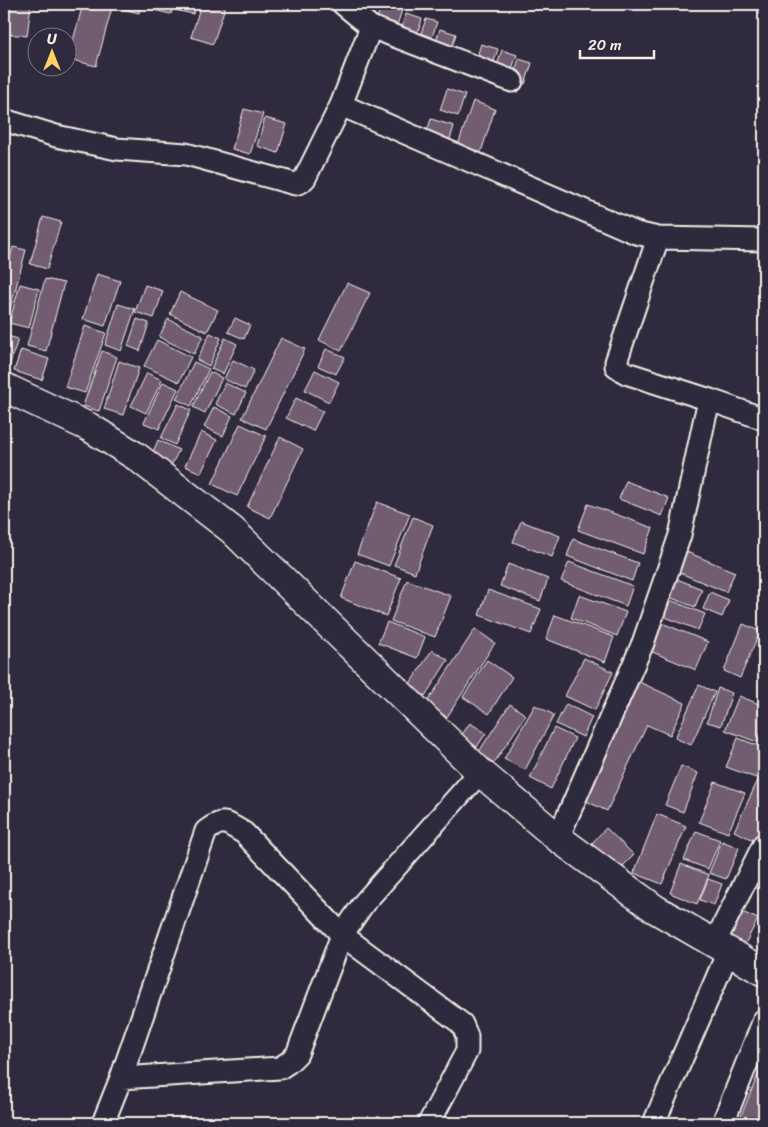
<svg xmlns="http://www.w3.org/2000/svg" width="768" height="1127" font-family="Sriracha,sans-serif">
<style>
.building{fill:#725c71;stroke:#f4f1e8}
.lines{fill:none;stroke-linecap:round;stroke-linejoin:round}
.street-casing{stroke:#f4f1e8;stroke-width:25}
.secondary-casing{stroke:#f4f1e8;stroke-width:31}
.street{stroke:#2f2a3d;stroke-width:21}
.secondary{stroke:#2f2a3d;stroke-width:28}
</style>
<rect width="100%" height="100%" fill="#2f2a3d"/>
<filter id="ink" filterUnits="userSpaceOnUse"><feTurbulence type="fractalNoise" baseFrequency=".02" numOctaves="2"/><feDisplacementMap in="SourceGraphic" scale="10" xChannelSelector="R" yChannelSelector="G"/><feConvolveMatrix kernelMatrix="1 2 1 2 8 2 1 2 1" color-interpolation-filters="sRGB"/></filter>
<g filter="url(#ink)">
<!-- building -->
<path class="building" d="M11,4h20l-4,32 -19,-2z
M83,4h30l-17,62 -28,-7z
M119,4h22l-2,9 -21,-5z
M150,4h24l-3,10 -22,-5z
M176,4h20l-3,10 -18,-4z
M201,4h25l-13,40 -22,-7z
M382,4h22l-7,21 -20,-7z
M406,14l16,5 -6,19 -16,-5z
M426,19l11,3 -6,18 -11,-4z
M440,29l16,5 -5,16 -16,-6z
M481,44l17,5 -6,19 -17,-5z
M502,50l15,5 -7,19 -14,-5z
M519,59l13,4 -7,21 -13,-4z
M447,89l18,6 -7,21 -18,-6z
M473,101l22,8 -16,49 -23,-7z
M244,109l19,5 -13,40 -18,-5z
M265,118l22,6 -9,29 -21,-7z
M431,119l23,7 -5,17 -23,-8z
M43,217l18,5 -14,47 -17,-5z
M13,247l13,3 -18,67 -4,-1v-36z
M97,274l23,7 -15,45 -22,-7z
M45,279l19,4 -18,68 -19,-5z
M347,283l23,10 -29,58 -22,-11z
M20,284l19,5 -10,39 -20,-5z
M145,285l18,6 -9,27 -19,-6z
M180,292l38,18 -11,22 -37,-18z
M118,304l17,5 -14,42 -16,-6z
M235,318l15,7 -6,14 -16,-7z
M137,319l12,4 -9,28 -12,-5z
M168,319l35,17 -9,18 -35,-17z
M85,326l21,7 -21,60 -20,-6z
M210,333l11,5 -12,28 -12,-6z
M4,335l14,4 -9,28 -5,-2z
M225,338l12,6 -14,30 -12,-5z
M281,338l24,11 -39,80 -24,-11z
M157,340l34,17 -12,25 -35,-16z
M326,349l19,8 -9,17 -18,-8z
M21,350l28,9 -7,21 -28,-9z
M102,351l15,6 -18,54 -16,-5z
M233,360l21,10 -9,19 -21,-10z
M119,361l20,7 -16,47 -19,-6z
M194,362l15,7 -18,37 -15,-7z
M315,370l24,12 -10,20 -24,-12z
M210,372l12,6 -17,35 -12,-6z
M147,373l15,7 -16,33 -15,-7z
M163,382l15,7 -19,40 -15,-6z
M225,383l21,10 -10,21 -21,-10z
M296,398l27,13 -10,20 -27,-13z
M178,404l13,6 -16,35 -14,-7z
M214,407l18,9 -9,20 -19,-9z
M240,424l26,12 -29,60 -25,-12z
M201,432l16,8 -16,33 -16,-7z
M280,437l23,12 -33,69 -23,-11z
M158,440l21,10 -8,16 -20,-9z
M626,481l43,17 -7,18 -43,-17z
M377,502l33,12 -21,52 -32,-12z
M588,504l65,24 -10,26 -65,-24z
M413,517l20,8 -18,48 -21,-8z
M521,521l39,15 -8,21 -39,-15z
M573,539l65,24 -6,18 -65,-25z
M682,550l53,22 -9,20 -53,-22z
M355,561l46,17 -15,38 -45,-18z
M569,562l64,24 -7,20 -65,-25z
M508,564l40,15 -8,22 -40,-15z
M672,577l30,12 -7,18 -31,-12z
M407,580l44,16 -16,41 -44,-16z
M488,590l53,19 -10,25 -52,-19z
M710,592l19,8 -7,17 -19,-8z
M579,595l47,17 -9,24 -46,-18z
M670,600l35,14 -7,16 -35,-14z
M555,615l59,22 -9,25 -59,-23z
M387,622l38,15 -8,21 -39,-15z
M662,623l46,19 -12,28 -46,-19z
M743,624l17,7 -20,47 -16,-7z
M475,629l20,14 -48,74 -21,-13z
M432,650l16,10 -23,36 -16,-11z
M584,658l29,14 -18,38 -30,-14z
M487,660l25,17 -23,37 -26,-17z
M637,681l48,22 -15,32 -23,-10 -40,86 -25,-12z
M699,685l16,7 -24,53 -16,-7z
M718,688l14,5 -11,33 -14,-4z
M739,696l25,10v18l-7,18 -32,-12z
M510,704l16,11 -32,48 -16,-10z
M566,704l26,13 -9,20 -27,-13z
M535,705l19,10 -29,55 -21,-11z
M470,723l16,10 -9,14 -16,-11z
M554,728l21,10 -24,51 -21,-11z
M738,738l26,10v9l-8,21 -30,-11z
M681,766l17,7 -15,39 -18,-7z
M758,780l6,3v40l-9,18 -21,-10z
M715,782l30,11 -17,40 -29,-11z
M657,814l29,12 -24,58 -28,-11z
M606,828l28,27 -16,16 -27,-27z
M696,831l24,9 -12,29 -24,-9z
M722,841l17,7 -13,31 -17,-6z
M681,864l28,11 -12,29 -27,-11z
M708,879l14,5 -8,21 -14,-5z
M740,911l18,8 -15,29 -17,-9z
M764,1060v63h-26z"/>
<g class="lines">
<!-- street casing -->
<g class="street-casing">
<path id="street" d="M343,4l28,23 -30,78 295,128 22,5 106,2
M371,27l141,54
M4,120l52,16 61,13 69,5 109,30 6,-2 4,-4 36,-73
M658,238l-42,124v4l10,7 84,27
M558,838l85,-195 37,-108 25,-118 5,-17 54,19
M714,944l50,-100
M121,1078l159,-10 9,-6 8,-8 45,-119 22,-32 116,-131
M103,1123l18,-45 85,-247c18,-14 20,-8 38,2l98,102 120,89 5,12v15l-38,72
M654,1123l74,-171
M723,1123l41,-103"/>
</g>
<!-- secondary casing -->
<g class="secondary-casing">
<path id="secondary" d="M4,387l85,40 48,30 95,73 248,242 78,66 97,71 109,63"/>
</g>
<!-- street -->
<use href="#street" class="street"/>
<!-- secondary -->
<use href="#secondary" class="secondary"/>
</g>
</g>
<!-- margin -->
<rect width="768" height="1127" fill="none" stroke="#2f2a3d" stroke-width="20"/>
<rect x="10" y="10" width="748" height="1107" fill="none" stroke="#f4f1e8" stroke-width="2" filter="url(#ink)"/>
<!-- north arrow -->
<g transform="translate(52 52)"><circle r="24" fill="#2f2a3d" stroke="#7e7a81"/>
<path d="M0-4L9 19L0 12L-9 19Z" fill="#ffd166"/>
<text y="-8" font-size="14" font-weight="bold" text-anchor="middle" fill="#f4f1e8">U</text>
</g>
<!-- scale -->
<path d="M580 50v8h74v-8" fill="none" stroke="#f4f1e8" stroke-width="2.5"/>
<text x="588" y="50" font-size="15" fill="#f4f1e8" stroke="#2f2a3d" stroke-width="4" paint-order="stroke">20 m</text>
</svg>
